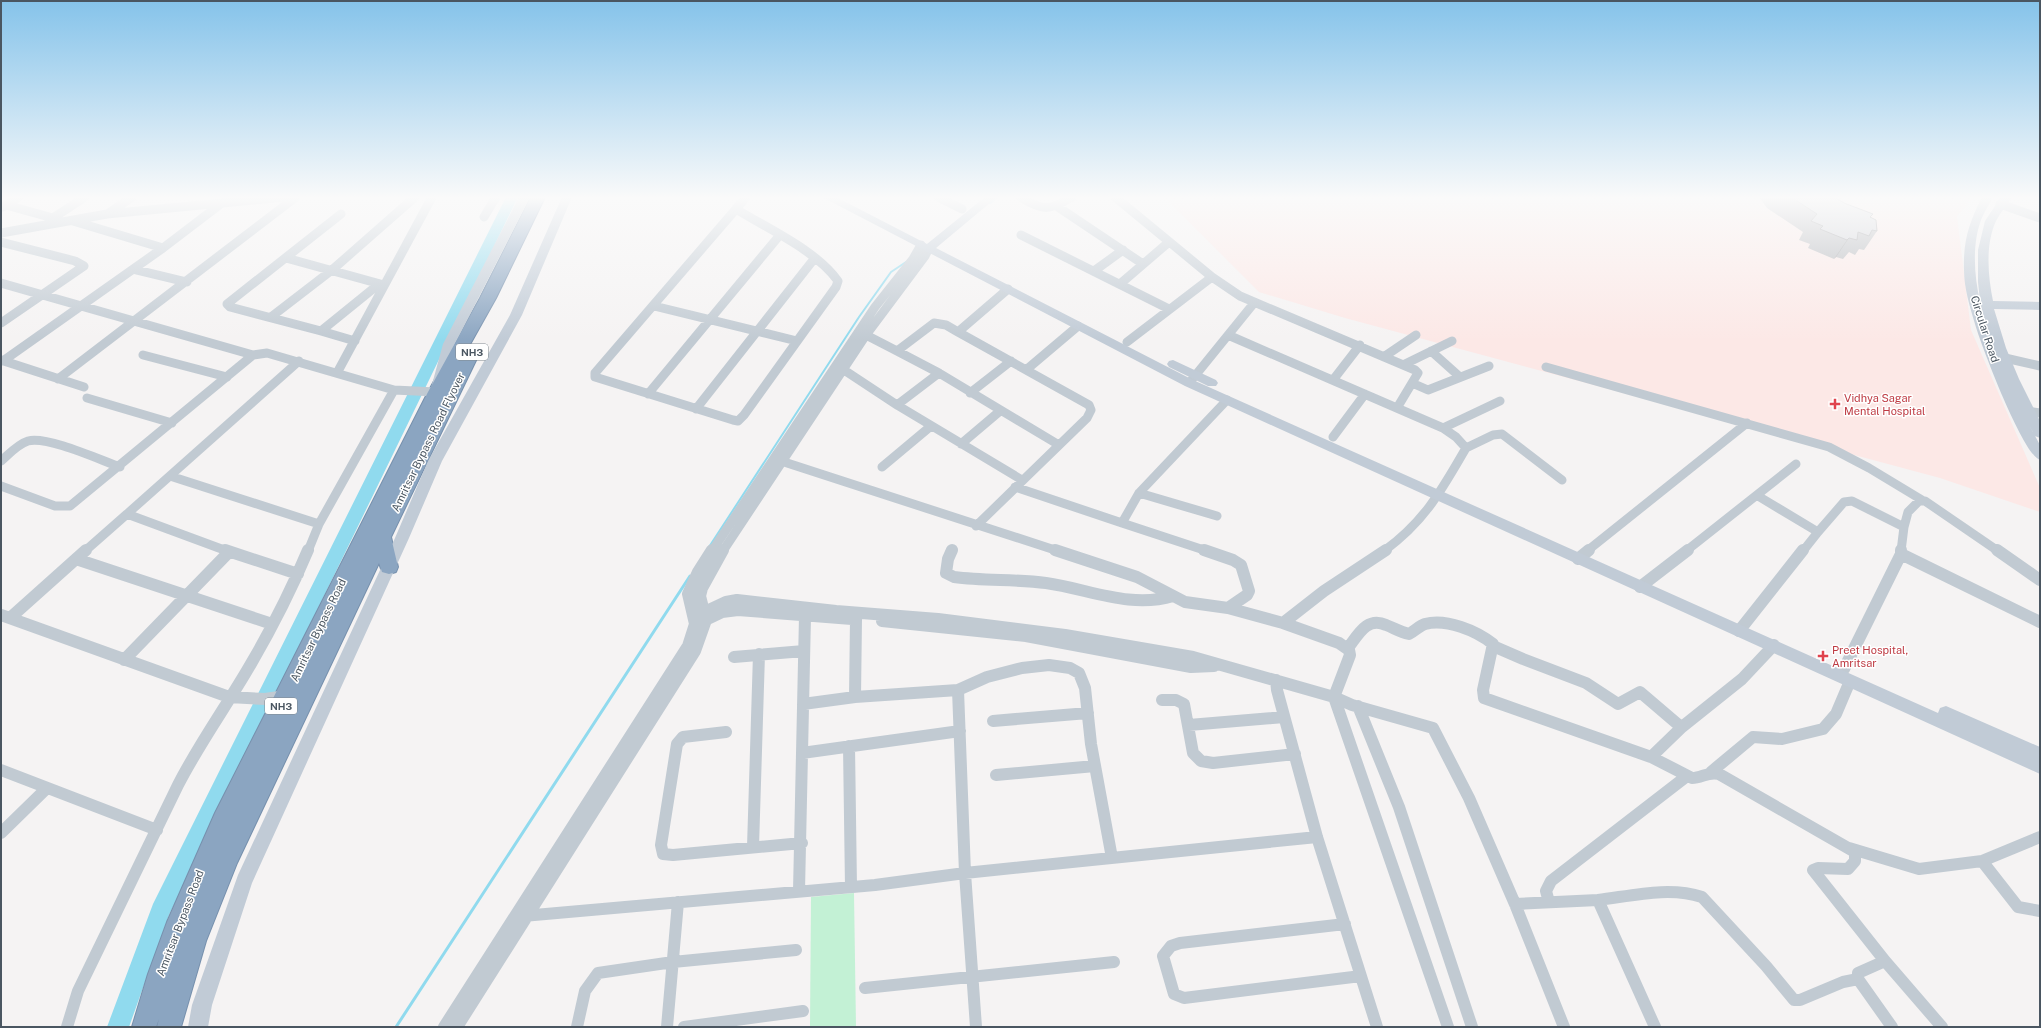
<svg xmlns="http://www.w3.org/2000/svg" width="2041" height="1028" font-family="'Public Sans',sans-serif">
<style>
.medical{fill:#fce8e6}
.green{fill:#c3f1d5}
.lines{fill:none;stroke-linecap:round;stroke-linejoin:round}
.stream-far1{stroke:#90daee;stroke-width:2}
.stream{stroke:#90daee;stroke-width:3}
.river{fill:#90daee;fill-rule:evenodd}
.highway-casing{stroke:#7690ad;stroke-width:2}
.street-far1{stroke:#c1cad2;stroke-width:9}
.street{stroke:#c1cad2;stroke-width:12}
.secondary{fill:#c1cbd6;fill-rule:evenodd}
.highway{fill:#8ba5c1;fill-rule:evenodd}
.wall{fill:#b0b2b7}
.shaded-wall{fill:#909195}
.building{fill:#cdcfd5;stroke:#909195}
.health-dot{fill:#e0444e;stroke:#fff;stroke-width:1.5}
.labels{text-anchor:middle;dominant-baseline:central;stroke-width:3;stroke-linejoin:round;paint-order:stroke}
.shield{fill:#fff;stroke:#808990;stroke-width:1}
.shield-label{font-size:10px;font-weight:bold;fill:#4a5661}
.street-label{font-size:11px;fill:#4a5661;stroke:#fff}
.health-label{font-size:11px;fill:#be3a42;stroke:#fff;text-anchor:start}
</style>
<rect width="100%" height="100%" fill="#f5f3f3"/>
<!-- medical -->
<path class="medical" d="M1164,197h810l-17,19 14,114 69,158v24l-100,-34 -595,-160 -86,-26z"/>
<!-- green -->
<path class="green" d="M854,893l2,134h-46l1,-130z"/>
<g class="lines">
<!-- stream-far1 -->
<path class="stream-far1" d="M990,203l8,-6
M709,547l150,-230 32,-45 15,-10"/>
<!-- stream -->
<path class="stream" d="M396,1027l294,-451"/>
<!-- river -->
<path class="river" d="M506,197h12l-349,718 -40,112h-22l46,-123z"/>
<!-- highway casing -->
<g class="highway-casing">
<path id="highway" d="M531,197h14l-49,101 -28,50h10l2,4 -89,185 7,30 -2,5 -7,2 -7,-2 -3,-9 -142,300 -31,78 -25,86h-24l2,-8 -3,8h-24l16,-53 19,-52 48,-109 213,-421 52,-94z"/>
</g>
<!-- street-far1 -->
<path class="street-far1" d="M938,197l24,12
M1020,197c23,14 29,14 52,0
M1115,197l97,80 28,19 175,74 3,3 -21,35
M2000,204l40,14
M6,205l47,13 32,-21
M3,207l16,-10
M1058,207l85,57
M736,209c32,20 80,41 102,72l-2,6 -92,128 -6,6 -5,-1 -138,-43v-4z
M736,209l10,-12
M109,213l23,-16
M484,217l12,-20
M73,221l90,27
M1,233l106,-19 177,-17
M1021,235l148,74
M1,242l74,19 9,5 -83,57
M286,258l98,27
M133,269l54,13
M1094,271l29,-21
M1,283l252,72
M1120,284l49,-42
M654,306l143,35
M271,317l61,-47 83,-73
M321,331l-91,-24 -3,-3 114,-90
M866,335l31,16 37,-28 12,2 12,7
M1228,335l215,93 13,9 10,11c-25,43 -41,73 -82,103
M355,341l-34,-10 58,-47
M1127,342l85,-65
M897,351l42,22 120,72
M1431,351l29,26
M143,355l84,22
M1385,356l31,-21
M2005,358l35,8
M1,360l83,27
M3,361l160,-113 59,-45
M1405,364l47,-23
M1546,367l283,80 40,21 53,32
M844,370l53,35 42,-32
M1026,370l52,-44
M337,373l95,-176
M58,379l238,-182
M1333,380l27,-35
M1190,382l64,-79
M1412,383l16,7 61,-24
M970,393l41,-32
M648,394l131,-158
M87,398l85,25
M897,405l125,75
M696,409l118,-150
M2027,411l13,2
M1443,428l57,-27
M1333,437l32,-43
M961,444l39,-33
M1466,448l27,-13 9,-1 60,46
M1,461c8,-7 17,-17 27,-20 20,-5 72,19 92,26
M781,461l277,90
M882,467l49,-41
M170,476l149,48
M1,486l54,20h15l183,-151 14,-2 127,37 42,2
M1015,487l107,36 17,-30 88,-93
M1139,493l78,23
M1758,496l60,36 -15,19
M127,514l172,-153
M1122,523l85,28
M976,526l111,-108 4,-8 -2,-5 -131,-73 50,-43
M1904,527l4,-15 11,-11h6l73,50
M1818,532l26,-30 8,-1 52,26 -3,24
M85,551l42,-37 100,37
M308,551l11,-27 75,-134
M712,551l163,-244 38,-48 8,-14
M723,551l143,-216 59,-79 4,-8
M1587,551l160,-128
M1686,551l110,-87"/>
<!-- street -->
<path class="street" d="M225,550l73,24
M952,550l-4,9 -2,14 8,4c31,4 62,2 92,6 43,6 84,26 127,13
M1055,550l82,27 48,25 43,6 55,15 41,-32 62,-41
M1204,550l29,10 8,5 8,26 -2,4 -19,13
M1997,550l43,30
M1901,554v-4
M76,559l196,65
M1578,559l11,-9
M1640,587l48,-37
M1,615l228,82 36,2 21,-3
M694,617l32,-15 11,-2 99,11 102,8 127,16 128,22 141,40 18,8 81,23 36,70 46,106 49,123
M10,618l76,-68
M882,621l144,15 165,31 23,-1
M701,622l21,-10 16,-2 114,9
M1283,623l56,20 10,7 1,5 -16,42 114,330
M1739,631l64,-81
M1493,646l30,13 63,24 32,21 22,-12 41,35
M1348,648c10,-13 19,-32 38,-23 8,3 14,7 23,9 6,-3 10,-8 16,-10 21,-6 52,7 68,20l-10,46 1,8 167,59 31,-30 60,-48 32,-34
M734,657l70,-6
M124,660l105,-108
M1844,669l57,-115 139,68
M1276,680l1,10 40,147 60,190
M958,690l7,183 11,154
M855,697l1,-78
M1162,700h14l8,4 9,49 8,8 12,2 82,-9
M803,704l52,-7 103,-7 29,-13 35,-9 27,-3 21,3 9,5 6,15 6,56 21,114
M1358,706l41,101 73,220
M993,721l95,-8
M1189,725l95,-8
M726,732l-43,5 -6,7 -16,101 2,9 10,1 129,-12
M849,746l2,141
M802,753l158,-22
M1651,757l41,21c10,0 16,-7 27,-4l136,78v9l-7,8 -30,-1 -5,2 72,91
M1,770l156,60
M1711,772l42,-35 29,2 41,-10 13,-15 14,-33
M996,775l99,-9
M1,833l46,-45
M753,847l6,-193
M1849,848l70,21 63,-8 58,-24
M1982,861l36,46 22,4
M799,891l6,-275
M1598,900c33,-4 71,-14 104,-3l64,69 28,34h6l43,-18 15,-3
M1549,902l-3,-11 5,-10 136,-105
M1515,904l83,-4 57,127
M523,916l352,-31 90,-12 352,-36
M1345,924l-165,19 -9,3 -8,10 11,38 10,4 177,-22
M865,988l249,-26
M67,1027l11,-36 100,-206c22,-43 50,-81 74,-123 21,-36 40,-74 56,-112
M444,1027l244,-381 7,-22 -7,-30 10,-22 14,-22
M457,1027l238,-376 11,-31 -6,-24 2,-8 21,-38
M577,1027l8,-36 13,-18 75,-11 123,-12
M667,1027l11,-125
M684,1027l119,-16
M1892,1027l-34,-48v-6l27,-12 57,66"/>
<!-- secondary -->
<path class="secondary" d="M519,197h11l-75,147 -12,44 -2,3h-8l-2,-3 12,-44z
M562,197h10l-50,118 -80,146 -33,77 -157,345 -40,122 -4,22h-20l4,-22 46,-130 157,-337 33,-77 82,-146z
M822,197h14l91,47 58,-47h12l-61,51 257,132 745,333 2,-5 6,-2 94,41v27l-855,-388z
M1982,197h11c-4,8 -9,15 -12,23 -9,24 -7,56 -1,81l-2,-19v-32l7,-29 16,-24h11c-5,8 -12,16 -16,24 -11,24 -8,55 -3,80l47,1v8l-46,-1 12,39 13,31 21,42v17l-5,-2 -6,-11 11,20v15c-17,-5 -59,-115 -65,-136 -5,-17 -11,-36 -11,-54 -1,-29 5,-47 18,-73z
M1173,360l43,20 2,3 -2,3h-8l-39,-19 -2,-3 2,-3z"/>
<!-- highway -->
<use href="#highway" class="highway"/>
</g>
<!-- wall -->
<path class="wall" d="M1759,197h75l37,20 6,14 -13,19 -5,-1 -4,6 -6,-3 -6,7 -7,-2 -2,2 -26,-11 2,-4 -11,-4 4,-8 -36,-24z"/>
<!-- shaded-wall -->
<path class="shaded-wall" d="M1849,238l-13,19 -2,2 13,-19z"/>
<!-- building -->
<path class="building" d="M1791,197h43l10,6 29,11 -3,3 6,3 1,11 -5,-1 -3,6 -11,-4 -1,8 -8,-2 -2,2 -27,-11 3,-3 -12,-5 6,-7z"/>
<!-- sky -->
<linearGradient id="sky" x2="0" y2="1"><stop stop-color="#85c3ea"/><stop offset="0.58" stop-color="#fafafa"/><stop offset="1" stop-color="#fafafa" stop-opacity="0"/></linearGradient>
<rect width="2041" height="341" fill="url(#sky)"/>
<!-- markers -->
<g class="health-dot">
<path d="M1833 398h4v4h4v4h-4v4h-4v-4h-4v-4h4z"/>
<path d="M1821 650h4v4h4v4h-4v4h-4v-4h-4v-4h4z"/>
</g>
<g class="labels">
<!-- shield labels -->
<g class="shield">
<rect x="456" y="344" width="32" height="16" rx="3"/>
<rect x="265" y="698" width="32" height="16" rx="3"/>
</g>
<g class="shield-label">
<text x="472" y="352">NH3</text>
<text x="281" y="706">NH3</text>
</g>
<!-- street labels -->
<g class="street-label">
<text transform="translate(1985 329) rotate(72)">Circular Road</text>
<text transform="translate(428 442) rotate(-64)">Amritsar Bypass Road Flyover</text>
<text transform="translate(318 630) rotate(-64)">Amritsar Bypass Road</text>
<text transform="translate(180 923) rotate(-69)">Amritsar Bypass Road</text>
</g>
<!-- health labels -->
<g class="health-label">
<text x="1844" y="398">Vidhya Sagar<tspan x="1844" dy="13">Mental Hospital</tspan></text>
<text x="1832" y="650">Preet Hospital,<tspan x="1832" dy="13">Amritsar</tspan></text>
</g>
</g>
<!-- border -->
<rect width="2041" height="1028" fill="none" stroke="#4a5661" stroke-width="4"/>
</svg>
